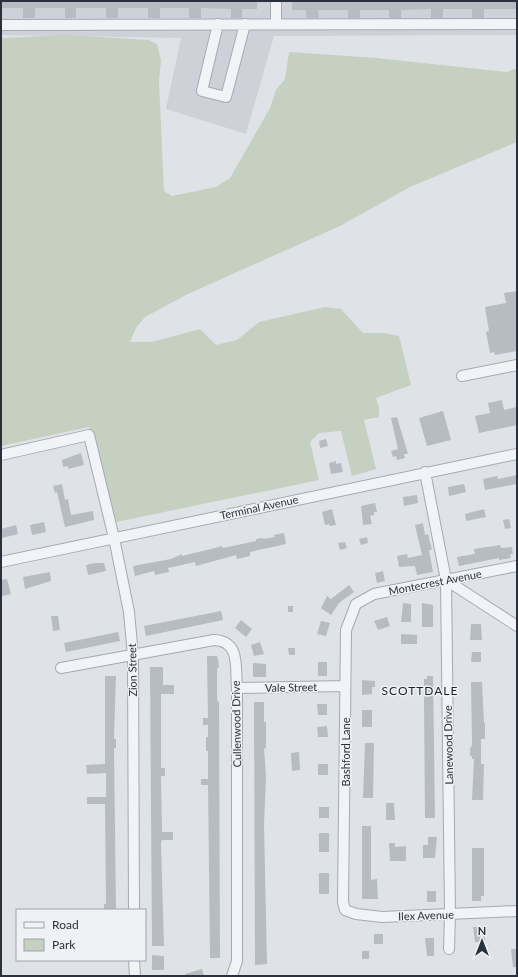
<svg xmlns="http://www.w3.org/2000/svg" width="518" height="977" font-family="Lato,sans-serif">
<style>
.built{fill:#ced2d8}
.green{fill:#c6d0c1}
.building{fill:#b7bcc3}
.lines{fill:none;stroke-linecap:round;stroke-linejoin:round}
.minor-casing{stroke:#a5aab0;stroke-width:12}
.minor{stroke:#f2f3f6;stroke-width:10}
.labels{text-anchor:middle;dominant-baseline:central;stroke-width:3;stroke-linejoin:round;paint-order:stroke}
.street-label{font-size:11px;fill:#2a313c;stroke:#eff1f5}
.neighbourhood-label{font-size:12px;letter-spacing:1px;fill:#1c222d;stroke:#eff1f5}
</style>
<rect width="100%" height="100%" fill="#dfe3e7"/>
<!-- built -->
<path class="built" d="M1,1h516v34l-243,1 -28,98 -80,-25 15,-71 -180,-3z"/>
<!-- green -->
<path class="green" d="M67,35l82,5 8,4 4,16 -2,21 5,110 8,5 44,-9 14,-9 40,-70 6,-18 9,-11 4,-27 87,6 131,14 10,-4v74l-107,45 -70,39 -152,68 -43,23 -9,11 -6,14h22l48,-13 16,16 21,-5 22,-18 66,-15 16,2 22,24h20l16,3 12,49 -35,13 3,10v9l-15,3 12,49 -24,7 -11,-45 -22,2 -9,9 9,38 -203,42 -27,-95 -88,19v-408z"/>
<!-- building -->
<path class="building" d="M1,1h256v8h-15v9h-11v-9l-30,-1v10h-12v-10h-29v10h-12v-10h-30v10h-12v-10h-30v10h-11v-10h-30v10h-12v-10h-22z
M292,1h225v8h-33v9h-12v-9h-29v9h-12v-9l-30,1v8h-12v-8h-29v8h-12v-8h-30l1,8h-13v-8h-14z
M517,291v60l-22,4 -1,-3 -4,1 -4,-21 3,-1 -4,-24 21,-4 -2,-10z
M502,400l2,10 13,-3v18l-38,8 -4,-17 15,-3 -2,-10z
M443,411l8,29 -24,6 -8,-28z
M397,417l11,37h-4l1,4 -8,2 -1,-4 -3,1 -2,-6 7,-2 -7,-31z
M326,439l2,7 -8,2 -1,-7z
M81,453l3,12 -16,4v-3l-5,1 -1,-7z
M336,461v3l5,-1 2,9 -12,2 -2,-11z
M517,475v9l-32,6 -2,-11 14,-3 1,3z
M62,484l3,16 3,-1 3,16 22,-4 1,9 -29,7 -8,-35 -2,1 -2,-7z
M464,484l2,8 -17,4 -1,-9z
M417,495l1,8 -14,3 -1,-9z
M375,503l2,9h-3v3l-4,1 2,8 -9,1 -2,-19z
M332,509l4,16 -6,1 -1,-2 -4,1 -3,-13z
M484,509l2,8 -20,4 -1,-7z
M509,519l2,9 -6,1 -2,-9z
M44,522l2,10 -14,3 -2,-10z
M423,523l2,12 3,-1 4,16h-3l4,22 -16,3 -2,-9 -16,1 -2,-11 10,-2 1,4 14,-3 -7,-30z
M16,525l2,9 -16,4 -1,-9z
M284,533l2,11 -36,8v4l-13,3 -1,-4 -40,11 -1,-4 -27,6 1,4 -14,3 -1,-4 -19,5 -2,-10 38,-7 11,-5v2l33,-8 7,-2 1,2 33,-7v-2l7,-1v1l12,-2 -1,-2z
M367,537l1,6 -7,2 -2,-6z
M345,542l2,6 -7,2 -2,-7z
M500,545l1,3 11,-1 1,7h-3l1,4 -12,2v-2l-40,8 -2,-9 18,-3 -1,-5z
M95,563h9l2,8 -18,4 -2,-10z
M383,571l2,10 -8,2 -2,-10z
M50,572l1,9 -26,8 -2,-12z
M7,579l4,15 -9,2 -1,-16z
M349,585l5,7 -15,11 -8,12 -10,-7 6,-12 4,3z
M403,603l8,1v18h-10z
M422,603l11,2v22h-11z
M288,606h5v6h-5z
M221,611l2,9 -77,16 -2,-10z
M51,616h7l2,14 -7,1z
M387,617l3,9 -12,4 -4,-9z
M241,620l11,9 -6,8 -11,-9z
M321,621l9,2 -4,13 -9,-2z
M471,624h10l1,16h-12z
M118,632l2,9 -54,11 -2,-9z
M401,634l16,1v9h-16z
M260,642l4,12 -10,2 -3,-11z
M288,648h7v7h-6z
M472,652h9v10h-10z
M207,656h10l1,3 1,9h-2v31l2,4 1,255h-10l-2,-173h-7v-6h7v-28h-2v-14h2v-12h-5v-7h5z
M318,662h9v14h-9z
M253,663l13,1v13h-13z
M150,667h13v18h11v9h-13v74h4v8h-4l1,56h11v8h-11l-1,3 3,103h-12z
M105,676h11l-2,63h2v9h-2l2,162h-12v-6h2l-1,-100h-18v-7h19v-24l-19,1 -1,-9 19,-1z
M427,676h6l2,142h-10l-1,-117v-22h3z
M362,680l13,1v6h-3v7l-10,1z
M471,682h11l2,41h1v16h-4v25h3l-1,36h-11l2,-41h-2v-3h-2v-8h1l1,-4z
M254,702h10v20h2v27l-2,-1 2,28 -2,49 3,139 -12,1z
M317,704h10v11h-9z
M362,710h10v17h-10z
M327,726l1,11h-10l-1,-10z
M365,743h9l-1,55h-10z
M299,752l1,18 -8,1 -1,-18z
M318,764h10v11h-10z
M386,803h8l1,17h-9z
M319,807h10v11h-10z
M362,826h9v54l6,-1 1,20h-16z
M319,833h10v19h-10z
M428,837h9l-2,21h-12v-13h5z
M389,843h6v4l11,-1v15h-16z
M472,848h12v48h-3v5h-9z
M319,873h10v21h-10z
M427,891h9v11h-9z
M473,927h12v15h-10z
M374,934h9v10h-9z
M425,938h9v18h-7z
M511,949h6v18h-4z
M362,951h7v8h-7z
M152,955l12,1v14h-12z
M202,969l2,7h-18l-1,-2z"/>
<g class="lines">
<!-- minor casing -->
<g class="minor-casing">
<path id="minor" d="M218,24l-16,67 24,6 19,-73
M276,24v-23
M1,25l516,-1
M462,376l55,-11
M1,455l88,-20 25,103 15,74 4,44 1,254
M425,472l21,108 4,334 -1,35
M1,562l516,-108
M517,566l-143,28 -18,10 -10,26 -3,272 2,8 11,4 26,3 135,-6
M446,580l71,46
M61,668l153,-28c27,1 21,28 23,48v273l-5,15
M237,688l107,-2
M134,960l1,16"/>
</g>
<!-- minor -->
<use href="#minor" class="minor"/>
</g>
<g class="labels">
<!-- street labels -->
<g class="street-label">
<text transform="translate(259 507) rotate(-12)">Terminal Avenue</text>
<text transform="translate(435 582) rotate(-11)">Montecrest Avenue</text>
<text transform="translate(132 670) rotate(-91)">Zion Street</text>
<text transform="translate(291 687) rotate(-1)">Vale Street</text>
<text transform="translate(236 724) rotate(-91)">Cullenwood Drive</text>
<text transform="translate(448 745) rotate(-91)">Lanewood Drive</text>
<text transform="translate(345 752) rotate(-90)">Bashford Lane</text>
<text transform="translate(426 915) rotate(-2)">Ilex Avenue</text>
</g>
<!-- neighbourhood labels -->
<g class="neighbourhood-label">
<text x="420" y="690">SCOTTDALE</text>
</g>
</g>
<!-- border -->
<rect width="518" height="977" fill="none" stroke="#2a313c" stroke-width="4"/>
<!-- legend -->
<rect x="16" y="909" width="130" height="52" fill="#eff1f5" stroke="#a0a4ab"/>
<rect x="24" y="922" width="20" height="6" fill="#f2f3f6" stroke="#a0a4ab"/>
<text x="52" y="929" font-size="12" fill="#2a313c">Road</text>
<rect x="24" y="939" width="20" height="12" fill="#c6d0c1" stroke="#a0a4ab"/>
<text x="52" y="949" font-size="12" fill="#2a313c">Park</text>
<!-- north arrow -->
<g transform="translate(482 941)" stroke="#eff1f5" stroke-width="3" paint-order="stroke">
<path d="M0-3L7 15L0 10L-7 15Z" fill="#2a313c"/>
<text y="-6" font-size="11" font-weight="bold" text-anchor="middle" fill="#2a313c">N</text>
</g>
</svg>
